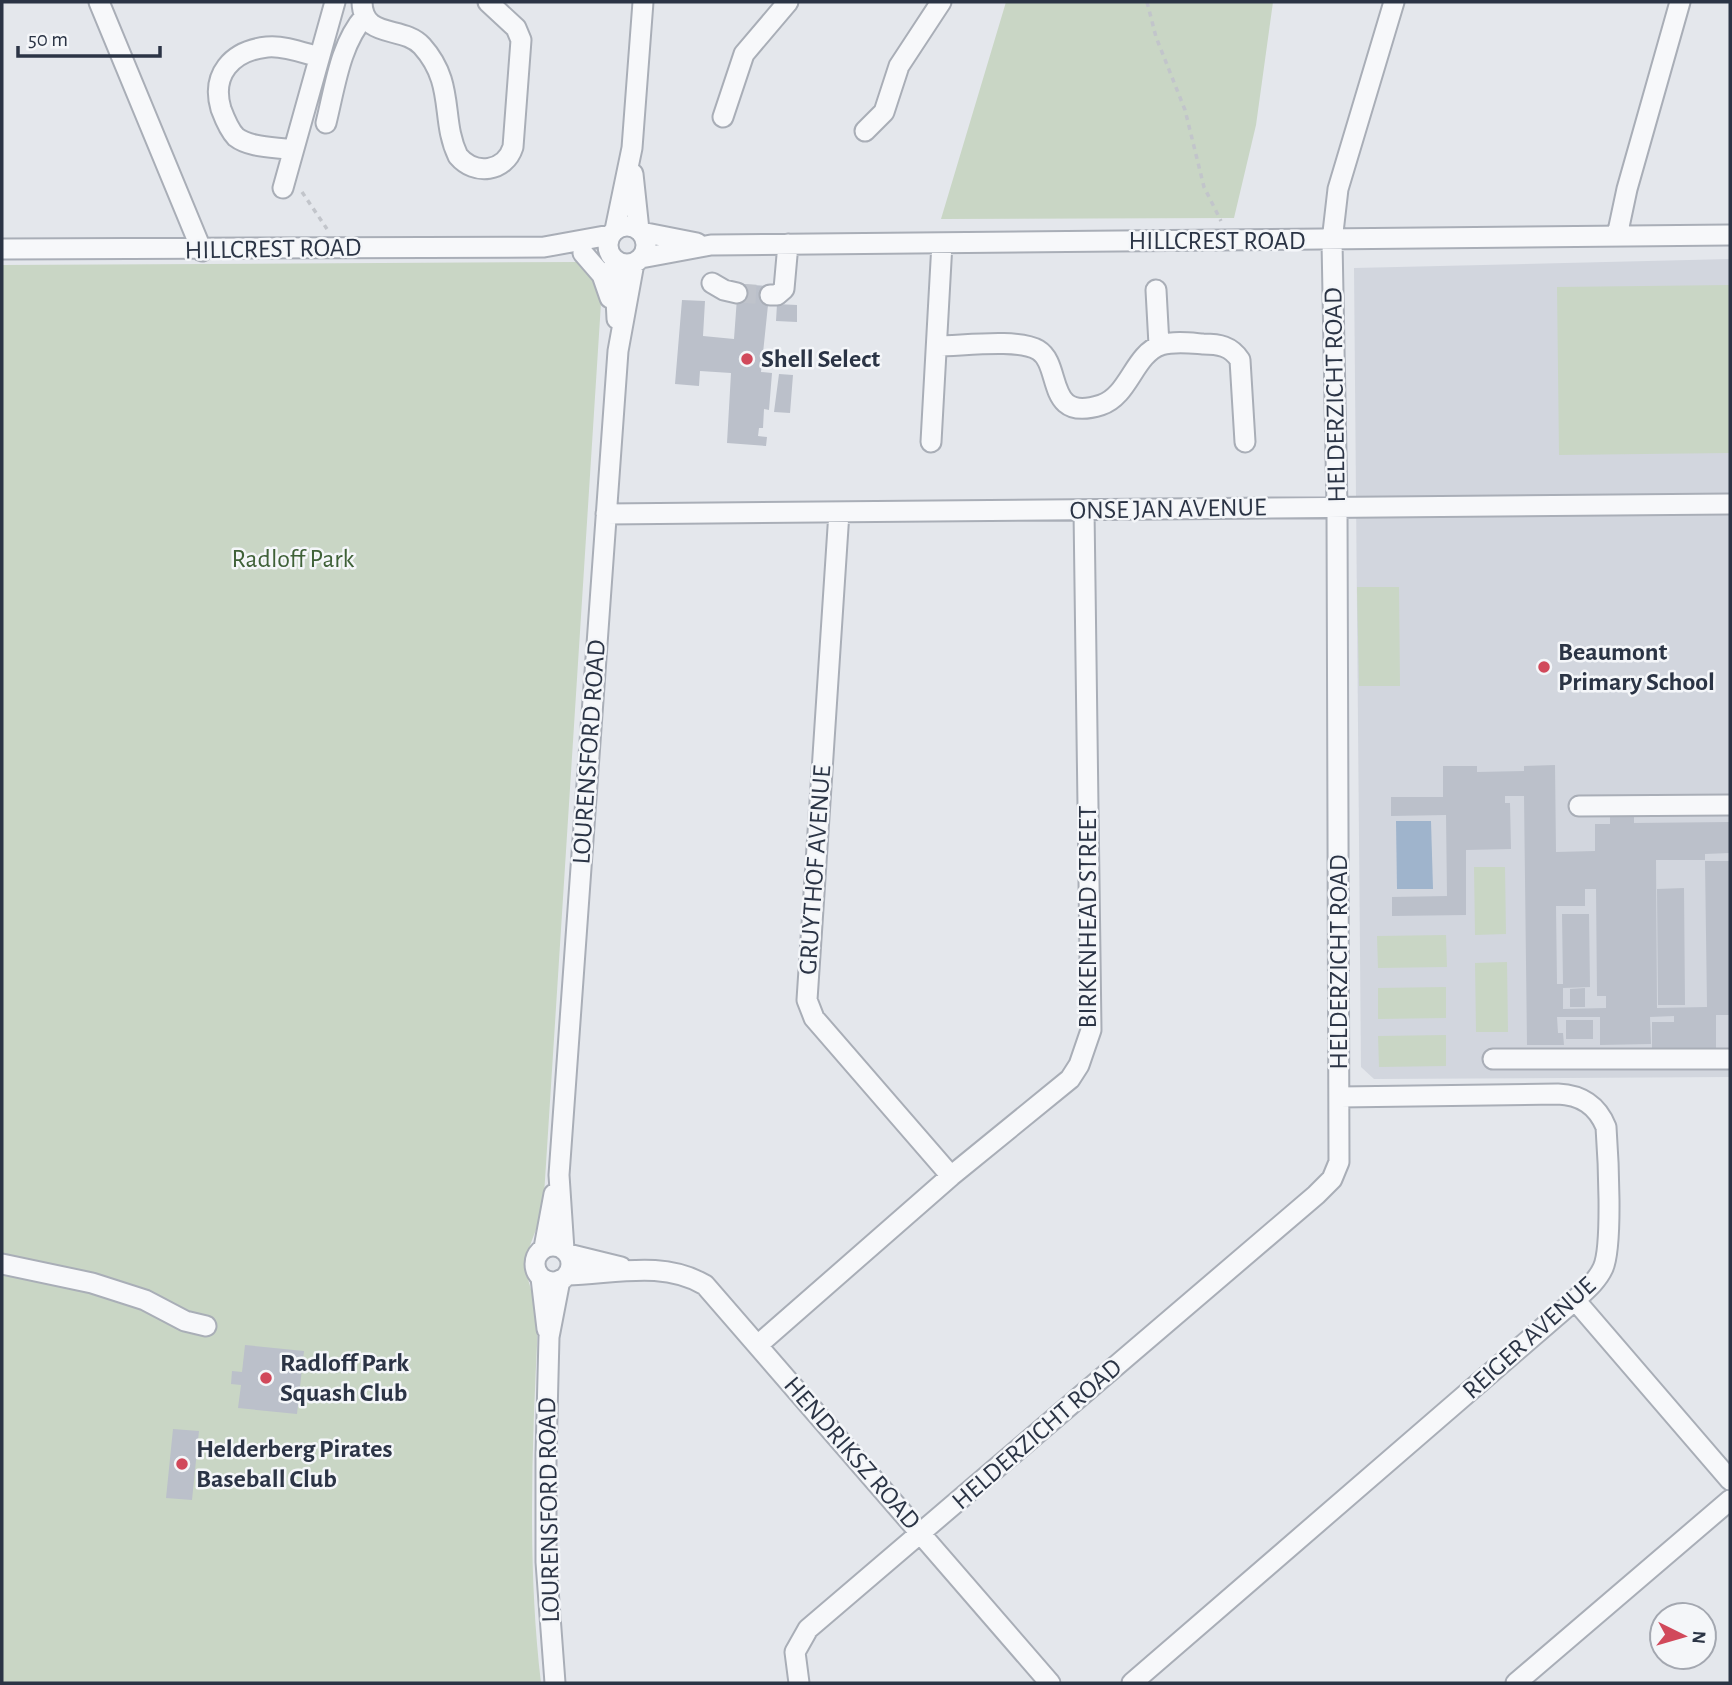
<svg xmlns="http://www.w3.org/2000/svg" width="1732" height="1685" font-family="'Alegreya Sans',sans-serif">
<style>
.built{fill:#d2d6de}
.green{fill:#c9d6c5}
.water{fill:#9fb4cc}
.building{fill:#bbc0ca;fill-rule:evenodd}
.lines{fill:none;stroke-linecap:round;stroke-linejoin:round}
.minor-tunnel{stroke:#bfc3cb;stroke-width:19;stroke-dasharray:19 10;stroke-linecap:butt}
.minor-casing{stroke:#a9aeb7;stroke-width:23}
.path{stroke:#c2c5cb;stroke-width:3.5;stroke-dasharray:5 5;stroke-linecap:butt}
.minor{stroke:#f7f8fa;stroke-width:19}
.poi-dot{fill:#d1495b;stroke:#f4f6f9;stroke-width:2.5}
.labels{text-anchor:middle;dominant-baseline:central;stroke-width:5;stroke-linejoin:round;paint-order:stroke}
.street-label{font-size:26px;fill:#2b3445;stroke:#f4f6f9}
.poi-label{font-size:26px;font-weight:bold;fill:#2b3445;stroke:#f4f6f9;text-anchor:start}
.park-label{font-size:26px;fill:#3f6138;stroke:#f4f6f9}
</style>
<rect width="100%" height="100%" fill="#e4e7ec"/>
<!-- built -->
<path class="built" d="M1730,259v818l-356,2 -13,-12 -7,-799z"/>
<!-- green -->
<path class="green" d="M1006,2h267l-17,123 -22,93 -293,1z
M579,262l22,26v15l-58,908c-5,16 -15,35 -17,51 -1,21 14,42 12,63 -6,119 -11,239 3,358h-539v-1418z
M1730,285v168l-171,2 -2,-168z
M1357,587h42l1,99h-41z
M1474,867h31l1,67 -31,1z
M1446,935l1,32 -69,1 -1,-32z
M1507,962l1,70h-32l-1,-69z
M1446,987v31l-68,1v-31z
M1446,1035v31l-67,1 -1,-31z"/>
<!-- water -->
<path class="water" d="M1396,821h35l2,68h-36z"/>
<!-- building -->
<path class="building" d="M738,284l32,2 -9,86 11,1 -3,37 -5,-1 -1,19h-4l-1,8 9,1 -1,9 -39,-3 4,-70 -31,-2 -1,15 -24,-2 7,-84 23,1 -2,35 31,3z
M777,304l20,1v17l-21,-1z
M779,374l14,1 -3,38 -16,-1z
M1555,765l1,87 39,-1v-27h15v-9h24v8l96,-1v31l-25,1v6h-49l1,148 50,-1 -2,-146h25v154h-14v33l-64,1v-27h22v-6l-24,1 1,27 -51,1v-28h-43l1,16h5l1,12h-37l-3,-249h-19v7h5l1,46 -45,1v65l-74,1v-19l55,-1 -1,-81 -55,1v-19h52v-31h34v6l47,-1v-5zM1585,889h11l1,107h9v12l-43,1v-21l27,-1 -1,-73h-27l1,70h-6l-1,-78h29z
M1684,888l1,117h-27l-1,-116z
M1585,988v19h-15v-18z
M1566,1020h27v19h-27z
M245,1345l59,6 -7,63 -59,-6 3,-23 -10,-1 1,-13 10,1z
M173,1429l26,2 -7,69 -26,-2z"/>
<g class="lines">
<!-- minor-tunnel -->
<path class="minor-tunnel" d="M737,293l33,2"/>
<!-- minor casing -->
<g class="minor-casing">
<path id="minor" d="M99,2l103,249
M362,2c1,38 41,23 60,44 34,38 18,73 36,110 17,20 47,16 55,-9l8,-107 -5,-12 -28,-26
M723,117l21,-63 44,-52
M326,123c9,-36 14,-79 39,-107
M865,131l19,-19 15,-46 42,-64
M293,150c-16,-3 -43,-2 -57,-13 -7,-7 -12,-20 -15,-28 -10,-34 10,-58 46,-62 16,-2 37,6 52,10
M633,174l6,56
M283,188l52,-186
M608 245a19 19 0 1 1 38 0a19 19 0 1 1-38 0Z
M615,230l17,-82 11,-146
M641,232l56,11
M1617,236l10,-47 53,-187
M2,249l542,-2 66,-12
M583,253l19,22 8,23
M641,258l70,-13 1019,-10
M614,259l3,60
M712,283l12,7 13,3
M1156,290l3,55
M770,295h7l7,-6 4,-45
M937,346c25,0 80,-8 101,4 25,15 6,73 63,55 28,-9 33,-51 60,-60 13,-4 29,-2 42,-1 16,0 28,2 37,16l5,82
M931,442l11,-199
M839,512l-32,488 7,18 137,158
M606,514l1124,-10
M1579,806l151,-1
M1493,1059h237
M535 1264a18 18 0 1 1 36 0a18 18 0 1 1-36 0Z
M544,1248l10,-54
M564,1250l-5,-75 59,-824 16,-88
M568,1254l53,13
M2,1264l90,19 53,17 40,21 21,5
M567,1275c47,-1 95,-15 138,10l345,398
M541,1278l6,51
M1575,1300l155,180
M759,1344l192,-168 119,-97 9,-14 12,-35 -7,-520
M555,1683l-9,-121v-107l3,-118 11,-57
M799,1683l-4,-31 13,-23 508,-434 16,-16 7,-17 -2,-654 -5,-267 6,-52 56,-187
M1132,1683l443,-383c11,-10 22,-19 28,-32 10,-22 5,-114 3,-141 -9,-22 -25,-32 -48,-33l-218,3
M1516,1683l214,-183"/>
</g>
<!-- path -->
<path class="path" d="M1147,2l9,35 29,73 19,77 17,34
M302,192l25,37"/>
<!-- minor -->
<use href="#minor" class="minor"/>
</g>
<!-- markers -->
<g class="poi-dot">
<circle cx="747" cy="359" r="7"/>
<circle cx="1544" cy="667" r="7"/>
<circle cx="266" cy="1378" r="7"/>
<circle cx="182" cy="1464" r="7"/>
</g>
<g class="labels">
<!-- street labels -->
<g class="street-label">
<text x="1217" y="241">HILLCREST ROAD</text>
<text transform="translate(273 249) rotate(-1)">HILLCREST ROAD</text>
<text transform="translate(1335 395) rotate(-91)">HELDERZICHT ROAD</text>
<text transform="translate(1168 509) rotate(-1)">ONSE JAN AVENUE</text>
<text transform="translate(589 752) rotate(-86)">LOURENSFORD ROAD</text>
<text transform="translate(815 870) rotate(-86)">GRUYTHOF AVENUE</text>
<text transform="translate(1088 917) rotate(-90)">BIRKENHEAD STREET</text>
<text transform="translate(1339 962) rotate(-90)">HELDERZICHT ROAD</text>
<text transform="translate(1529 1338) rotate(-42)">REIGER AVENUE</text>
<text transform="translate(1037 1434) rotate(-41)">HELDERZICHT ROAD</text>
<text transform="translate(852 1453) rotate(49)">HENDRIKSZ ROAD</text>
<text transform="translate(549 1510) rotate(-91)">LOURENSFORD ROAD</text>
</g>
<!-- poi labels -->
<g class="poi-label">
<text x="761" y="359">Shell Select</text>
<text x="1558" y="652">Beaumont<tspan x="1558" dy="30">Primary School</tspan></text>
<text x="280" y="1363">Radloff Park<tspan x="280" dy="30">Squash Club</tspan></text>
<text x="196" y="1449">Helderberg Pirates<tspan x="196" dy="30">Baseball Club</tspan></text>
</g>
<!-- park labels -->
<g class="park-label">
<text x="293" y="559">Radloff Park</text>
</g>
</g>
<!-- border -->
<rect width="1732" height="1685" fill="none" stroke="#2b3445" stroke-width="7"/>
<!-- north arrow -->
<g transform="translate(1683 1636) rotate(95)"><circle r="33" fill="#f4f6f9" stroke="#a4a8b1" stroke-width="2"/>
<path d="M0-5L12 26L0 18L-12 26Z" fill="#d1495b"/>
<text y="-10" font-size="19" font-weight="bold" text-anchor="middle" fill="#2b3445">N</text>
</g>
<!-- scale -->
<path d="M18 46v10h142v-10" fill="none" stroke="#2b3445" stroke-width="3.5"/>
<text x="28" y="46" font-size="21" fill="#2b3445" stroke="#f4f6f9" stroke-width="5" paint-order="stroke">50 m</text>
</svg>
